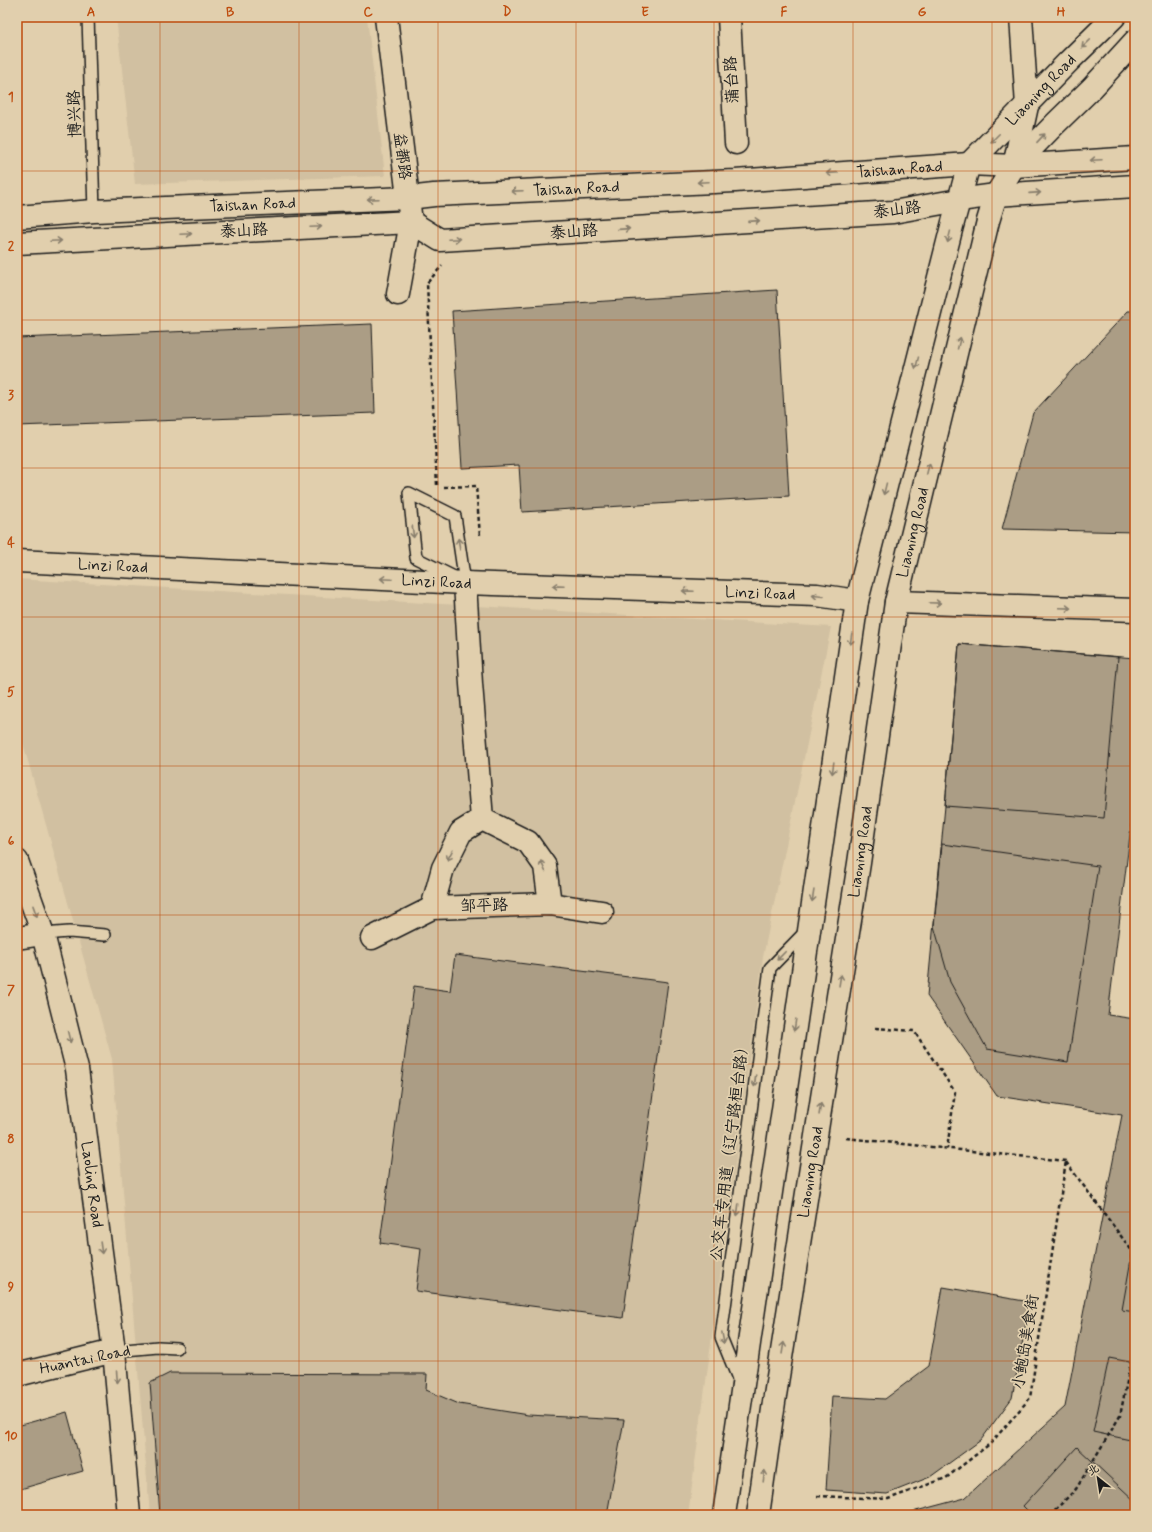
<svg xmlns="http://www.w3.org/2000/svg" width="1152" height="1532" font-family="Mynerve,'LXGW WenKai TC',sans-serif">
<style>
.built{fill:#d1c0a1}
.building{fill:#ab9d85;stroke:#1c1c1c}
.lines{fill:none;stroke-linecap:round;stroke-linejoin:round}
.lane-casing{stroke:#1c1c1c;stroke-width:14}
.street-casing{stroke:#1c1c1c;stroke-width:25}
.secondary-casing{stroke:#1c1c1c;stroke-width:25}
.primary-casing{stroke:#1c1c1c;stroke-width:25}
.path{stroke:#1c1c1c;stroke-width:2.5;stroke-dasharray:4 3;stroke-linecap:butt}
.lane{stroke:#e1cfad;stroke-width:11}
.street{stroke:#e1cfad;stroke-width:22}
.secondary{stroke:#e1cfad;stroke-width:22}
.primary{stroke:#e1cfad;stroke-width:22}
.oneway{stroke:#887e6c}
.grid{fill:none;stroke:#bf4d0f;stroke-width:1;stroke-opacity:0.55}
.labels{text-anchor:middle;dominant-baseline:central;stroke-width:3.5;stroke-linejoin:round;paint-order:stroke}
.street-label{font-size:16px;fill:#1c1c1c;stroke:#e1cfad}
.neatline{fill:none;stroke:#bf4d0f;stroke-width:1.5}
.grid-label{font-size:13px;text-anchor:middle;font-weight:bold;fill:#bf4d0f}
</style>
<rect width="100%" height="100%" fill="#e1cfad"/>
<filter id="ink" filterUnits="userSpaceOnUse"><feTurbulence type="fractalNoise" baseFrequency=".025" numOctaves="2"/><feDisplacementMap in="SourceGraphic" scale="8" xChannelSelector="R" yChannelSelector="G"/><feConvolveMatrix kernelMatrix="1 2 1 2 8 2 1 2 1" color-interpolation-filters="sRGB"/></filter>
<g filter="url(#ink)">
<!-- built -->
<path class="built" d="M116,17h251l18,159 -250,8z
M17,579l814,48 -68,330 -75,558h-538l-38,-456 -95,-337z"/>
<!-- building -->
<path class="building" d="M777,290l12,206 -267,16 -3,-47 -57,3 -10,-157z
M1128,311h7v221l-133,-3 31,-116z
M372,324l3,89 -358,13v-88z
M959,644l176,14v136l-27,221 27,4v496h-234l64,-17 100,-91 57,-292 -125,-19 -70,-100 18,-190z
M959,644l159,13 -14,161 -159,-12z
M942,844l156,22 -30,196 -81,-13 -37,-67 -16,-56z
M455,955l213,27 -45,336 -207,-27 5,-42 -41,-6 34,-257 36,5z
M1135,1237v75l-13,-2z
M943,1287l87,15 -18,96 -31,42 -51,37 -43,17 -61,-4 6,-94 53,3 44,-33z
M1109,1358l26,5v78l-42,-9z
M170,1373l257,1 -1,16 33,14 69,11 96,5 -17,95h-447l-10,-132z
M67,1412l16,59 -66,19v-64z
M1077,1447l58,54v14h-103l-9,-9z"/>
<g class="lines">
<!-- lane casing -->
<g class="lane-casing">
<path id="lane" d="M88,17l6,194
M409,493l7,65 40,20
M409,493l46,23 10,67
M43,934l26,-2 36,3
M114,1351l44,-4 19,1
M739,1381l-18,-44 49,-369 37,-38"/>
</g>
<!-- street casing -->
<g class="street-casing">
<g id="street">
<path d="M386,17l25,205 -13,72"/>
<path d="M729,17l7,126"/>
<path d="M1014,166l121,-8"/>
<path d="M996,195l139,-9"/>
<path id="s1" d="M17,561l448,22 352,12 40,6"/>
<path d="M465,583l6,101 11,135"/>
<path d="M896,602l239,8"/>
<path id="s2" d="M17,861l26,73 34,135 37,282 15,164"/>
<path d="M432,908l11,-40 18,-36 21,-13 46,23 17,24 5,38"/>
<path d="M17,938l26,-4"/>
<path d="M372,938l60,-30 118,-4 52,8"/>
<path d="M17,1375l97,-24"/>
</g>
</g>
<!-- secondary casing -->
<g class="secondary-casing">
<g id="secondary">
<path id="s3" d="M17,217l77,-6 314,-13 26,-3 301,-14 234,-17 45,2 13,-60 -6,-89"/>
<path d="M17,243l394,-21 29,18 453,-28 66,-12 37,-5"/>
</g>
</g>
<!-- primary casing -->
<g class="primary-casing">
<g id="primary">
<path id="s4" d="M724,1515l133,-914 95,-375 17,-62 100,-103 45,-44"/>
<path id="s5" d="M758,1515l16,-113 85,-539 37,-261 92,-381 8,-26 18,-29 41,-42 37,-36 43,-47"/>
</g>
</g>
<!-- path -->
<path class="path" d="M437,485l-10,-202 15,-17
M444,487l32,-1 4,50
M875,1028l39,3 41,61 -8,57
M846,1138l220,23
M1066,1162l69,93
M817,1496l71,3 58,-21 45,-35 39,-45 36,-237
M1050,1515l26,-26 44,-73 15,-74"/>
<!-- lane -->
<use href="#lane" class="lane"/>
<!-- street -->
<use href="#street" class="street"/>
<!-- secondary -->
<use href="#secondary" class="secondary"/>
<!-- primary -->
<use href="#primary" class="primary"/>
</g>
<!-- one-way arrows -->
<defs><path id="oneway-shaft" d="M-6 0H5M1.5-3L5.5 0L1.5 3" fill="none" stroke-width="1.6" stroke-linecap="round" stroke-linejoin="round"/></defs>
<g class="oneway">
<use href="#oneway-shaft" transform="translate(1086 44) rotate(136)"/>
<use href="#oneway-shaft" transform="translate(995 138) rotate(135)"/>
<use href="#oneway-shaft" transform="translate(1041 138) rotate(-47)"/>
<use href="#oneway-shaft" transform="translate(1096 160) rotate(177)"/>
<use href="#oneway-shaft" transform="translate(832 173) rotate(176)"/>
<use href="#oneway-shaft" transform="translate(703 182) rotate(177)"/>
<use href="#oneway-shaft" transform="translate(517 191) rotate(178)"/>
<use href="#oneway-shaft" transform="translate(1035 193) rotate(-4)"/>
<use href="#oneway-shaft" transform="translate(373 199) rotate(178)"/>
<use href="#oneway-shaft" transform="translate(754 221) rotate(-4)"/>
<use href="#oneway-shaft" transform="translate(316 227) rotate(-3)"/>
<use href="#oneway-shaft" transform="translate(624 229) rotate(-4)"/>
<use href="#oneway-shaft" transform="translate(186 234) rotate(-3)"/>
<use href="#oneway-shaft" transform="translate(949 237) rotate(104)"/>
<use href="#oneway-shaft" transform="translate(454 239) rotate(-3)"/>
<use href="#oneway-shaft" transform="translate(56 241) rotate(-3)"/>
<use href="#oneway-shaft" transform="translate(959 343) rotate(-76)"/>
<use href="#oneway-shaft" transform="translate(917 363) rotate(104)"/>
<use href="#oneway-shaft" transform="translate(928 469) rotate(-76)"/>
<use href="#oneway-shaft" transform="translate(885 489) rotate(104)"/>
<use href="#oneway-shaft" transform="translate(413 532) rotate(83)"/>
<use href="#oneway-shaft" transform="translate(459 544) rotate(-98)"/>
<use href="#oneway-shaft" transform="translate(386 579) rotate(-177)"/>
<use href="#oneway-shaft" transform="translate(558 586) rotate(-178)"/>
<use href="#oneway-shaft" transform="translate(688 591) rotate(-178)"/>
<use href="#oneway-shaft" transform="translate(818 596) rotate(-175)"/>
<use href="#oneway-shaft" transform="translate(935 603) rotate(2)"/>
<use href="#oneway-shaft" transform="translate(1065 608) rotate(2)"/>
<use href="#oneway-shaft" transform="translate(851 639) rotate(98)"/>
<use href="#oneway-shaft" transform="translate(833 768) rotate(98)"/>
<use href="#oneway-shaft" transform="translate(450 855) rotate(117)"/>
<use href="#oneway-shaft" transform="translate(543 866) rotate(-114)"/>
<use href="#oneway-shaft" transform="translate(813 896) rotate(99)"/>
<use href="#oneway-shaft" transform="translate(35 911) rotate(70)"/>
<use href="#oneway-shaft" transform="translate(781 956) rotate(134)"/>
<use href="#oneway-shaft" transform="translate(840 980) rotate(-81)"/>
<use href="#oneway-shaft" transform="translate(795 1025) rotate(98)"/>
<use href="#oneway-shaft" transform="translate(69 1037) rotate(76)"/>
<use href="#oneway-shaft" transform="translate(755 1081) rotate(97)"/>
<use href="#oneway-shaft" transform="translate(820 1109) rotate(-81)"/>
<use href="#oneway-shaft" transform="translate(738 1210) rotate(97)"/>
<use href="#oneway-shaft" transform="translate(101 1248) rotate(82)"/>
<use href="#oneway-shaft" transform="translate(723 1338) rotate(79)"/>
<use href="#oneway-shaft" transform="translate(783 1348) rotate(-81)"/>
<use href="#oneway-shaft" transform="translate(117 1377) rotate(85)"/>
<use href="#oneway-shaft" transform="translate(764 1476) rotate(-82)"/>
</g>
</g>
<!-- grid -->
<path class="grid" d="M160,17v1498M299,17v1498M438,17v1498M576,17v1498M714,17v1498M853,17v1498M992,17v1498M17,171h1118M17,320h1118M17,468h1118M17,617h1118M17,766h1118M17,915h1118M17,1064h1118M17,1212h1118M17,1361h1118"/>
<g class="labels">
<!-- street labels -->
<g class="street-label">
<text transform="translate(732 80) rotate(-93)">蒲台路</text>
<text stroke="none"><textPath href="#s4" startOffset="1478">Liaoning Road</textPath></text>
<text transform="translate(75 114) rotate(-92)">博兴路</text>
<text transform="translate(402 156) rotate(83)">益都路</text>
<text stroke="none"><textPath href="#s3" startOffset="884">Taishan Road</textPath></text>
<text stroke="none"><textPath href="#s3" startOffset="560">Taishan Road</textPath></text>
<text stroke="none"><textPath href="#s3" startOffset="236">Taishan Road</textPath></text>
<text transform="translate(897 210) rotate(-7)">泰山路</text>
<text transform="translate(244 231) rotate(-3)">泰山路</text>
<text transform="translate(574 232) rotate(-4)">泰山路</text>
<text stroke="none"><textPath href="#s5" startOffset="995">Liaoning Road</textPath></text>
<text stroke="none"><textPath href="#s1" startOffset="96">Linzi Road</textPath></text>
<text stroke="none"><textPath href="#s1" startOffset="420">Linzi Road</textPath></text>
<text stroke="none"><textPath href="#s1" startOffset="744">Linzi Road</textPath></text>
<text stroke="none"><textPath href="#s5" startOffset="671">Liaoning Road</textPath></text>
<text transform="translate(484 906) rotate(-2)">邹平路</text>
<text transform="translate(730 1150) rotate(-83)">公交车专用道（辽宁路桓台路）</text>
<text stroke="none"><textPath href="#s5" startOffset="347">Liaoning Road</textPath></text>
<text stroke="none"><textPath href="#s2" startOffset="333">Laoling Road</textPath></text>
<text transform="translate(1026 1342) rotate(-81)">小鲍岛美食街</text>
<text transform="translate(85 1360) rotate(-12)">Huantai Road</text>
</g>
</g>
<!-- margin -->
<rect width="1152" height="1532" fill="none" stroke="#e1cfad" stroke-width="44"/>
<!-- north arrow -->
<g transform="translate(1098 1478) rotate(330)" stroke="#e1cfad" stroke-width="3" paint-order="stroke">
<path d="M0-3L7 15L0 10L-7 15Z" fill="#1c1c1c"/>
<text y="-6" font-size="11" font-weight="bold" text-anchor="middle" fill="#1c1c1c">北</text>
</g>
<rect x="22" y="22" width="1108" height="1488" class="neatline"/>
<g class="grid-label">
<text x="91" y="16">A</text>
<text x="230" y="16">B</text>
<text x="368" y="16">C</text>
<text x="507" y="16">D</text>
<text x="645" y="16">E</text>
<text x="784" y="16">F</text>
<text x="922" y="16">G</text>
<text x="1061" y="16">H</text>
<text x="11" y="101">1</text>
<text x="11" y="250">2</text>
<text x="11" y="399">3</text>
<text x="11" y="547">4</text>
<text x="11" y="696">5</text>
<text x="11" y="845">6</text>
<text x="11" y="994">7</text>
<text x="11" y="1143">8</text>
<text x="11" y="1291">9</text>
<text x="11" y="1440">10</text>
</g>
</svg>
